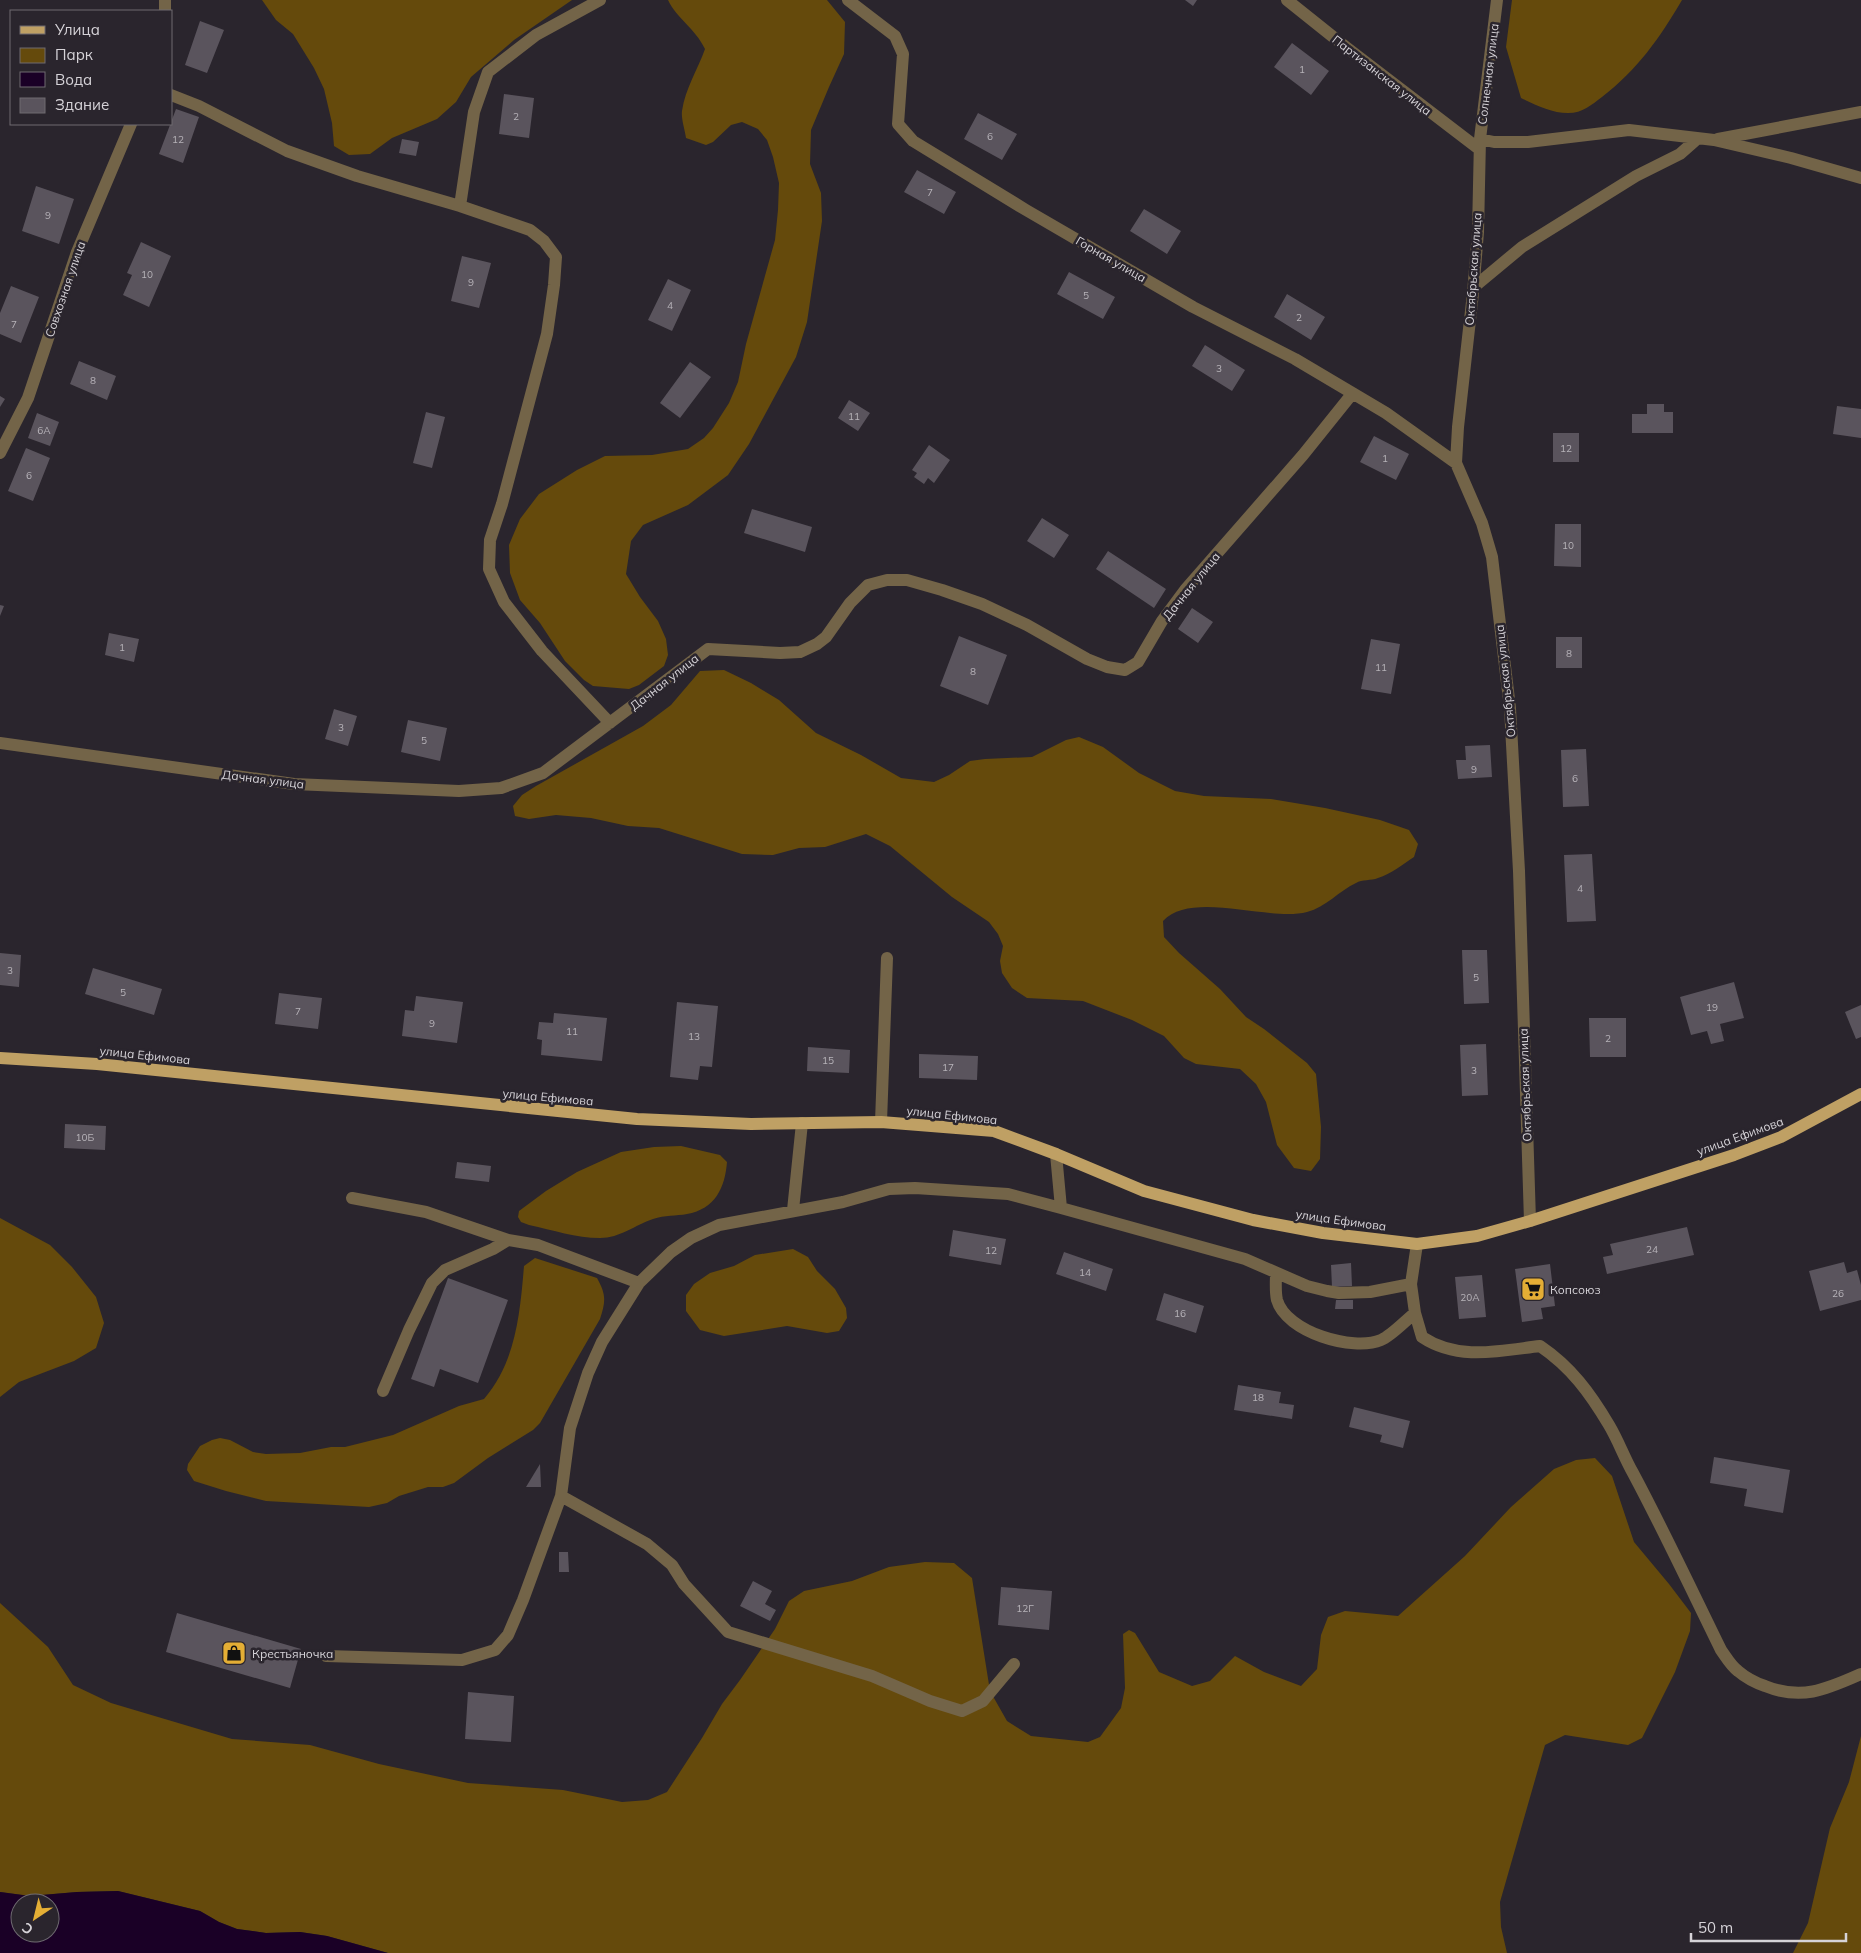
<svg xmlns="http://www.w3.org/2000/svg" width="1861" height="1953" font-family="Mulish,sans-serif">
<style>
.green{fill:#654a0c}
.water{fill:#1a0026;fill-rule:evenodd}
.building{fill:#5a545d}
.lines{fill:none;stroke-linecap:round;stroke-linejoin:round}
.minor{stroke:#736448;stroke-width:12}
.major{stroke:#bfa064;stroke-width:12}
.labels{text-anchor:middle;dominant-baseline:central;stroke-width:5;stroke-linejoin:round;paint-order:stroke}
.number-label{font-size:10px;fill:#b7b3b9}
.street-label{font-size:12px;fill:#d6d3d8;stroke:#2a252d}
.poi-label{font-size:12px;fill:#d6d3d8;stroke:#2a252d;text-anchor:start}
</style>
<rect width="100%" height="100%" fill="#2a252d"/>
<!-- green -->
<path class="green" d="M262,0h310l-58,40 -43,37 -15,25 -19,17 -45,19 -22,16 -21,1 -15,-9 -2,-23 -8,-34 -10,-21 -21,-34 -17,-14z
M668,0h159l18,22 -1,32 -15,33 -18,43 -1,34 11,29 1,28 -15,101 -11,35 -47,87 -21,31 -40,30 -45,20 -12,16 -5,33 14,23 18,24 8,18 2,16 -4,11 -25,19 -10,4 -36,-3 -9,-6 -19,-19 -25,-38 -20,-23 -10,-27 -1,-28 11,-26 19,-25 38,-24 28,-14 47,-1 36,-6 16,-11 9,-10 16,-25 9,-21 8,-38 29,-104 3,-30 1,-27 -6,-26 -6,-17 -9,-11 -16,-7 -11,3 -18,17 -7,3 -20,-7c-1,-8 -5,-19 -4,-27 3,-22 16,-42 23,-62 -10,-21 -28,-30 -37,-49z
M1512,0h170c-23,39 -44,69 -80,97 -11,8 -19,16 -34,16 -16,0 -32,-8 -47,-15l-15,-51z
M724,670l27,13 28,17 37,33 45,22 40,23 33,4 15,-7 21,-14 15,-2 47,-2 34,-17 13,-3 24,10 36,26 36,18 29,5 67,3 54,9 55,12 29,10 9,14 -4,13c-11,7 -23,17 -36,21 -7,3 -16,1 -22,5 -17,8 -30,24 -49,29 -38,10 -115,-22 -144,9l1,16 15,16 41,36 26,28 18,12 43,34 9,11 5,53 -1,32 -9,12 -17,-3 -17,-23 -11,-43 -10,-18 -16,-15 -44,-5 -12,-6 -20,-22 -32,-16 -49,-19 -56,-3 -15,-10 -10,-15 -2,-12 3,-15 -5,-12 -9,-12 -37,-25 -62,-51 -24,-12 -41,13 -26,1 -26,7 -31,-1 -83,-26 -31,-2 -37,-8 -35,-3 -27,4 -14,-3 -2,-10 9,-11 14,-9 107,-60 28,-21 29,-34z
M681,1146l39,9 7,7c-2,26 -12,47 -40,52 -11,2 -22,1 -34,5 -18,6 -33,19 -53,19 -24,0 -47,-8 -71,-13l-8,-3 -3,-5 1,-6 27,-20 31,-19 44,-20 33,-5z
M0,1218l50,27 22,22 24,30 8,26 -8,25 -22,13 -55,21 -19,15z
M793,1249l15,8 9,14 18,18 11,19 1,10 -8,13 -12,2 -40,-7 -63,10 -24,-6 -14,-19v-16l8,-11 16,-11 24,-7 21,-11z
M535,1258l62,20c9,16 9,23 3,41l-60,104 -7,7 -45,28 -34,25 -11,4h-15l-29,9 -12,7 -18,4 -103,-6 -40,-10 -32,-10 -7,-11 1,-6 12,-18 12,-6 8,-2 10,2 23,12 13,2 34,-1 31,-6h14l48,-12 66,-29 25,-7c32,-37 36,-86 40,-133z
M1595,1458l17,18 22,66 35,42 22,29 -1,18 -15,41 -33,66 -14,7 -63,-10 -20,10 -45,157 1,25 6,26h-1119l-61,-17 -27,-4 -34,1 -29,-4 -18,-7 -19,-11 -82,-20 -41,1 -47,4 -30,-4v-289l48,44 25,38 38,18 121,36 78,6 69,19 89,19 95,7 59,12 26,-2 19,-8 35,-54 20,-34 18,-24 35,-51 14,-28 15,-10 48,-10 37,-14 36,-5 29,1 18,15 18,113 17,30 24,15 57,6 12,-5 21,-29 4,-20 -2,-54 6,-4 6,3 24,39 33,14 18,-5 25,-25 29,16 37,14 16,-17 4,-34 7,-18 17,-6 53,5 67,-60 46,-49 43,-38 22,-9z
M1861,1736v217h-68l15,-30 22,-95 19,-46z"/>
<!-- water -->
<path class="water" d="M118,1891l82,20 19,11 18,7 29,4 34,-1 27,4 61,17h-388v-61l30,4 47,-4zM20,1903h30v30h-30z"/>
<!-- building -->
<path class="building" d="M1185,0h12l-4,6z
M200,21l24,9 -17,43 -22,-8z
M1292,43l37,28 -18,24 -37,-28z
M504,94l30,4 -5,40 -30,-4z
M176,109l23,8 -16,46 -24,-9z
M978,113l39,21 -15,26 -38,-21z
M402,139l17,3 -3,14 -17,-3z
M917,170l39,22 -12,22 -40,-22z
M36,186l38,13 -15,45 -37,-13z
M1144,209l37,22 -14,23 -37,-23z
M141,242l30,14 -22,51 -26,-12 9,-20 -5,-2z
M462,256l29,7 -12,45 -28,-7z
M1069,272l46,25 -12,22 -46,-25z
M668,279l23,11 -19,41 -24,-11z
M11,286l28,11 -18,46 -21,-9v-21z
M1287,294l38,23 -14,23 -37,-23z
M1205,345l40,25 -13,21 -40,-25z
M79,361l37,15 -9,24 -37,-16z
M690,362l21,15 -31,41 -20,-15z
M0,396l5,3 -5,8z
M849,400l21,13 -12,18 -20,-13z
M1647,404h17v8h9v21h-41v-19h15z
M1837,406l24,3v29l-28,-4z
M426,412l19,5 -13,51 -19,-5z
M37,413l22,9 -9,24 -22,-8z
M1553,433h26v29h-26z
M1374,436l35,18 -13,26 -36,-18z
M929,445l21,15 -16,23 -6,-5 -4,6 -10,-7 3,-4 -5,-3z
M26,448l24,10 -17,43 -25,-10z
M752,509l60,18 -7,25 -61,-19z
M1042,518l27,17 -15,23 -27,-17z
M1555,524h26v43l-27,-1z
M1108,551l58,38 -12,19 -58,-39z
M0,605l4,1 -4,10z
M1192,608l21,14 -15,21 -20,-14z
M109,633l30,6 -5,23 -29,-7z
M959,636l48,19 -19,50 -48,-19z
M1556,637h26v31h-26z
M1371,639l29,5 -9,50 -30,-5z
M334,709l23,7 -9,30 -23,-7z
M408,720l39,8 -7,33 -39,-9z
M1490,745l2,32 -34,2 -2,-19h10l-1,-14z
M1586,749l3,57 -26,1 -2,-57z
M1592,854l4,67 -29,1 -3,-67z
M1462,950h25l2,53 -25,1z
M0,953l21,2 -2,32 -19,-2z
M93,968l69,21 -8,26 -69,-21z
M1734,982l10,36 -24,6 4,17 -13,3 -4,-13 -16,4 -11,-38z
M279,993l43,5 -4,31 -43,-5z
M416,996l47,6 -6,41 -55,-7 3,-26 9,1z
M677,1002l41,4 -6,61 -12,-1 -2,14 -28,-3z
M1861,1005v32l-5,2 -11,-27z
M554,1013l53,5 -5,43 -61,-6 1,-15 -5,-1 2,-17 14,1z
M1589,1018h37v39h-36z
M1486,1044l2,51 -26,1 -2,-51z
M808,1047l42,3 -1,23 -42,-2z
M919,1054l59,2 -1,24 -58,-2z
M65,1124l41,2 -1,24 -41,-2z
M457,1162l34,4 -2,16 -34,-4z
M1687,1227l7,28 -87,19 -4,-17 10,-2 -3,-11z
M953,1230l53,9 -5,26 -52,-9z
M1064,1252l49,17 -7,22 -50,-17z
M1844,1262l3,11 10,-3 4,15v15l-41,11 -11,-40z
M1351,1263l1,23 -20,1 -1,-22z
M1550,1264l5,42 -14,2 2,11 -21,3 -7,-53z
M1482,1275l4,42 -27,2 -4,-42z
M448,1278l60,22 -30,83 -38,-14 -6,18 -23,-8z
M1164,1293l40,13 -8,27 -40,-13z
M1336,1300h17v9h-18z
M1238,1385l43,7 -2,11 15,2 -2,14 -58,-9z
M1354,1407l56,14 -7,27 -23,-6 2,-7 -33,-8z
M1714,1457l76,13 -7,43 -39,-7 3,-17 -37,-6z
M540,1464l1,23h-15z
M559,1552h9l1,20h-10z
M753,1581l19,10 -7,13 11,6 -6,11 -30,-15z
M1001,1587l51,4 -3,39 -51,-5z
M177,1613l124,36 -11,39 -124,-36z
M468,1692l46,4 -3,46 -46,-3z"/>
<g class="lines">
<!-- minor -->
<path class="minor" d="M848,0l47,36 8,18 -5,70 15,17 113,69 167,97 102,52 91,54 70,50
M1287,0l60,48 132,101
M1497,0l-17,139 -2,93 -5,61 -15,134 -2,36 26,60 10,34 18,151 9,163 11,350
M165,11v-11
M171,95l28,11 88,45 70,25 103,30 70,24 14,11 12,16 -2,28 -7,49 -45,170 -12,36 -1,29 15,33 38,49 68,72
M1480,139l14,3h34l101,-12 85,10 77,18 70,20
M1718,139l143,-27
M460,206l14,-94 14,-40 48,-37 64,-35
M1474,287l48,-40 114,-71 44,-22 17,-15
M0,453l28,-55 49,-146 54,-128
M0,743l294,41 165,7 42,-3 42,-15 165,-124 72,4 20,-1 17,-8 9,-7 24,-34 18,-18 19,-5h20l35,10 40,14 45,21 60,34 20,8 18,3 13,-8 24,-41 23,-31 118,-135 49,-61
M881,1122l6,-164
M1056,1154l5,54 184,51 62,27 20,5 12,2 31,-1 41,-8
M352,1198l74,14 82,28
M793,1210l9,-87
M1417,1244l-6,40 4,29 7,24c36,24 77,14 118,9 31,21 50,47 69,79 9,15 15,32 24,48 31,58 59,118 88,177 5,7 10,16 17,21 7,6 18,12 27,15 37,15 62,3 96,-12
M1276,1273c0,8 -1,19 1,27 9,32 76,52 104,40 10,-4 24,-19 34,-27
M383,1391l26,-61 23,-47 13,-13 48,-21 15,-9 30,5 101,38
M561,1496l86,48 25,21 12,19 44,48 144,44 58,25 32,10 21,-10 31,-37
M326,1656l136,4 33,-10 13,-15 15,-35 38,-104 9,-68 18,-55 14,-31 37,-59 32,-31 20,-14 28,-13 124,-23 46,-13 26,-1 93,6 53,14"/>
<!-- major -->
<path class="major" d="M0,1058l97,6 540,55 114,5 130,-2 113,9 62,23 88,37 109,29 70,13 94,11 60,-8 53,-15 204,-66 47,-18 80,-43"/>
</g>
<!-- icons -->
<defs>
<g id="supermarket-square" transform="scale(1.25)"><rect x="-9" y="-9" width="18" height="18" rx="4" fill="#e4ae35" stroke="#2a252d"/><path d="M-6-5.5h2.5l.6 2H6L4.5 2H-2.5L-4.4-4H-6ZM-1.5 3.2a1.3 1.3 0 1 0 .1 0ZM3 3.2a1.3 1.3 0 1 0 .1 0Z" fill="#111"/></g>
<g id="shop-square" transform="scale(1.25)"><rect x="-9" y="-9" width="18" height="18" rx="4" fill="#e4ae35" stroke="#2a252d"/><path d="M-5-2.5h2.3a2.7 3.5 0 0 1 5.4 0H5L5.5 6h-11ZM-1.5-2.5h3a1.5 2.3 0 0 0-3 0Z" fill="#111"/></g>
</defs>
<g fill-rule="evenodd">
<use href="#supermarket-square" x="1533" y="1289"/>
<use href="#shop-square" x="234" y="1653"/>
</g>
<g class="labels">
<!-- number labels -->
<g class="number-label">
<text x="1302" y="69">1</text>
<text x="516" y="116">2</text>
<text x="990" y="136">6</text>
<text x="178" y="139">12</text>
<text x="930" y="192">7</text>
<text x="48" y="215">9</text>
<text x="147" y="274">10</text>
<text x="471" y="282">9</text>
<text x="1086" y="295">5</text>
<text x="670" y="305">4</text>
<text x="1299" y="317">2</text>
<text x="14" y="324">7</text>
<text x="1219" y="368">3</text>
<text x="93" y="380">8</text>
<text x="854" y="416">11</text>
<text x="44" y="430">6А</text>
<text x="1566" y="448">12</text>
<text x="1385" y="458">1</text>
<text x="29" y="475">6</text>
<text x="1568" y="545">10</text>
<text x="122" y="647">1</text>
<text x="1569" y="653">8</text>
<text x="1381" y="667">11</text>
<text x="973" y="671">8</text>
<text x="341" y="727">3</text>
<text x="424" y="740">5</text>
<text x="1474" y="769">9</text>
<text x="1575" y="778">6</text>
<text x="1580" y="888">4</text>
<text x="10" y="970">3</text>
<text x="1476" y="977">5</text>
<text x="123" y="992">5</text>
<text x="1712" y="1007">19</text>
<text x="298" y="1011">7</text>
<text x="432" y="1023">9</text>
<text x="572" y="1031">11</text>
<text x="694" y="1036">13</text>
<text x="1608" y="1038">2</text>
<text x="828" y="1060">15</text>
<text x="948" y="1067">17</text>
<text x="1474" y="1070">3</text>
<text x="85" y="1137">10Б</text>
<text x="1652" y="1249">24</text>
<text x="991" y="1250">12</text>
<text x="1085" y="1272">14</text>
<text x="1838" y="1293">26</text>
<text x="1470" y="1297">20А</text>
<text x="1180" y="1313">16</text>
<text x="1258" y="1397">18</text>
<text x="1025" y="1608">12Г</text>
</g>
<!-- street labels -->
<g class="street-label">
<text transform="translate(1488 74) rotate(-83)">Солнечная улица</text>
<text transform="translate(1382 75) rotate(38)">Партизанская улица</text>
<text transform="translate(1111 259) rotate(30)">Горная улица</text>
<text transform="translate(1473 269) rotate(-86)">Октябрьская улица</text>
<text transform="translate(65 289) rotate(-71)">Совхозная улица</text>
<text transform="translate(1191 586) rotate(-51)">Дачная улица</text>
<text transform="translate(1505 681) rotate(-96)">Октябрьская улица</text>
<text transform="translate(664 682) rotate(-38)">Дачная улица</text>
<text transform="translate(263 779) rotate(7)">Дачная улица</text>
<text transform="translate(145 1055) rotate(6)">улица Ефимова</text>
<text transform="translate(1525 1085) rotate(-92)">Октябрьская улица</text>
<text transform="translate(548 1097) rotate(5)">улица Ефимова</text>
<text transform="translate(952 1115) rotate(6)">улица Ефимова</text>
<text transform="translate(1740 1136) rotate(-20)">улица Ефимова</text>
<text transform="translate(1341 1220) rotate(8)">улица Ефимова</text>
</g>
<!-- poi labels -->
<g class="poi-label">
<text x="1550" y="1289">Копсоюз</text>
<text x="252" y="1653">Крестьяночка</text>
</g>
</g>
<!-- legend -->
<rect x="10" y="10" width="162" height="115" fill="#2a252d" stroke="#6f6b71"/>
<rect x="20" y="26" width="25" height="8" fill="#bfa064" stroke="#6f6b71"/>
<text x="55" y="35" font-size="15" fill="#d6d3d8">Улица</text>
<rect x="20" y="48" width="25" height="15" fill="#654a0c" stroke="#6f6b71"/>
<text x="55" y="60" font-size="15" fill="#d6d3d8">Парк</text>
<rect x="20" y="72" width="25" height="15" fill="#1a0026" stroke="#6f6b71"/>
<text x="55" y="85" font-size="15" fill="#d6d3d8">Вода</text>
<rect x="20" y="98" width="25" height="15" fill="#5a545d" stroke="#6f6b71"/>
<text x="55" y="110" font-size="15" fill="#d6d3d8">Здание</text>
<!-- north arrow -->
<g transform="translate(35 1918) rotate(215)"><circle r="24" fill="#2a252d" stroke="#6f6b71"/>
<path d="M0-4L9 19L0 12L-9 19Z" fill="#e4ae35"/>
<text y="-8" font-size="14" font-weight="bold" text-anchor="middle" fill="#d6d3d8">С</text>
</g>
<!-- scale -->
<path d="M1691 1933v8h155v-8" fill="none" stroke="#d6d3d8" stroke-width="2.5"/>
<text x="1698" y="1933" font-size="15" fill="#d6d3d8" stroke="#2a252d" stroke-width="4" paint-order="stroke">50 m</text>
</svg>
